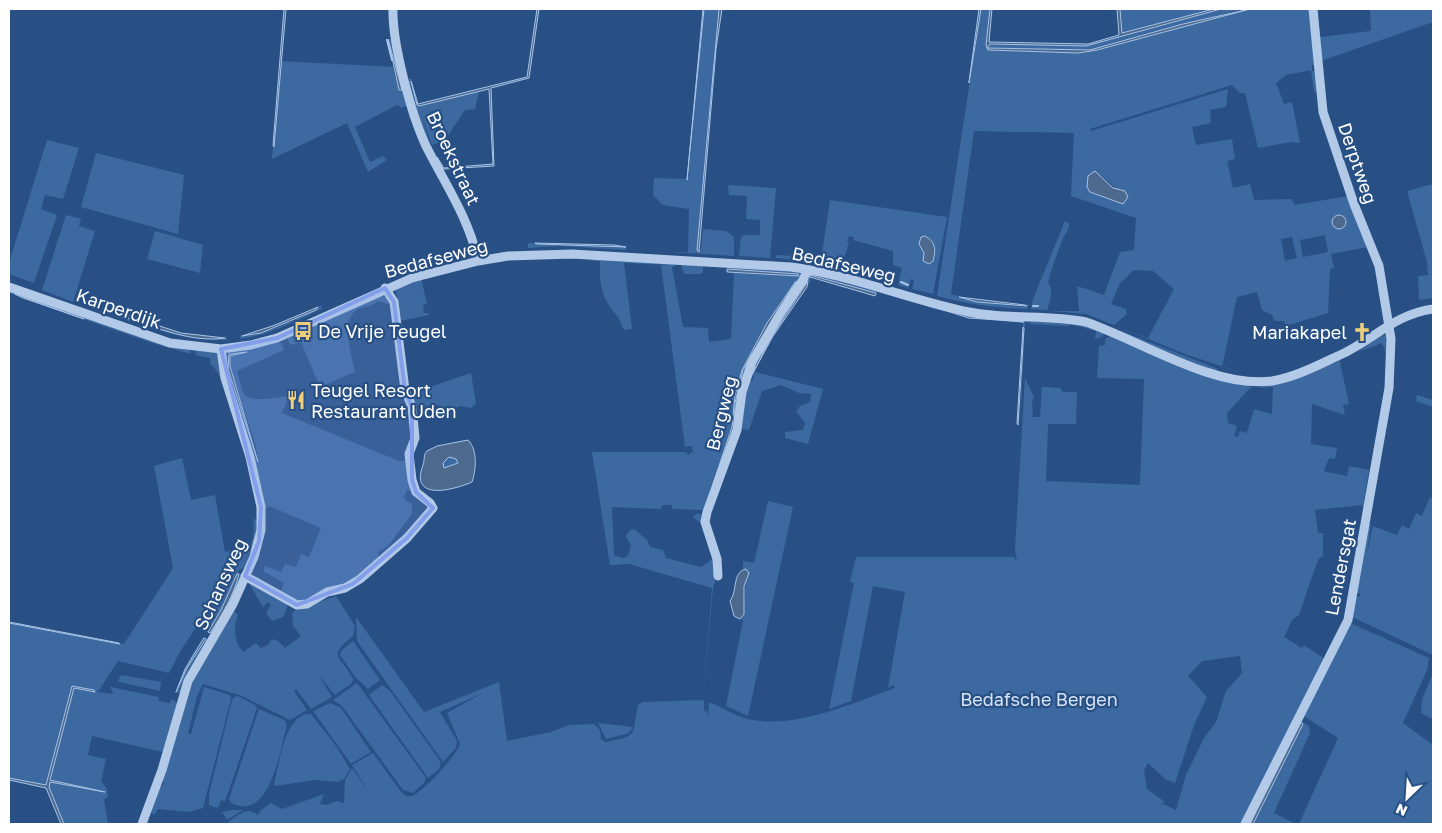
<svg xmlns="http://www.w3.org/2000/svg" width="1442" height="833" font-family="'Golos Text',sans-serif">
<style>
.green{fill:#3d69a1;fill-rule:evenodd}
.water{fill:#4d698e;stroke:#a7c4e8;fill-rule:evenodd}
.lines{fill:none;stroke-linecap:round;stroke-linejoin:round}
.stream{stroke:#a7c4e8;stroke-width:2}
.minor{stroke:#b2cae7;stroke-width:9}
.marked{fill:#839eea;fill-opacity:0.2;stroke:#839eea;stroke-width:4;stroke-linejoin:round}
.labels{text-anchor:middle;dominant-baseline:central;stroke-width:4.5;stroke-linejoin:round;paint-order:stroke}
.street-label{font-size:18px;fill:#fff;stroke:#285085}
.poi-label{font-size:18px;fill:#fff;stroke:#285085;text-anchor:start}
.park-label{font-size:18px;fill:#d6e4f6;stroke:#285085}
</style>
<rect width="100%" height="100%" fill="#285085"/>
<!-- green -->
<path class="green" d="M704,9h15l-22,241h4l2,-21 23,2 8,6v19l-61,-4h15l1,-43 -26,-4 -10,-10 1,-17 34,1z
M981,9h9l-4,36 2,5 91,3 18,-3 153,-41h61l3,56h-2v6l4,1 1,21 -3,-2 -3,-21 -25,5 -10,8 8,21 8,-2 8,41 -9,-1 -33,6 -13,-55h-5l-8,-8 -142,44 1,2 137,-42 -2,18 -16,3 1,13 -19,4 4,18 36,-6 3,20 -8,2 6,27 17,-4 4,16 37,-1 4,6 53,-9 20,51 -37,7 3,14 -4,1 -2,44 -42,13 -2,-5h-9l-3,-6 -10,-5 -5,-18 -20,5 -15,70 17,5 -54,-18 -66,-27 29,11 26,-49 -21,-18 -19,-1 -14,13 -9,21 15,5 1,5 -13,11 -28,-11 -35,-3h28l-2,-25 27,9 16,-43 14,-2 2,-32 -65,-22 3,-63 -100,-2 -23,163 26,8 48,5 4,-3 -2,5c-31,-1 -60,-5 -90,-13zM1101,175l17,16 -3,11 -25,-10 -3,-5 1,-11zM1325,235l3,17 -25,5 -3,-17zM1292,237l5,21 -12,3 -4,-22z
M1120,9h94l-92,24z
M1221,9h22l-153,41 -103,-2 3,-4 96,2z
M1370,9h63v13l-112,39 -1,-24 51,-6z
M388,39l6,1 20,77 -4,2 -6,-23 2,10 -4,2 -5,-3 -42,22 15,35 13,-6 4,4 -19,12 -21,-49 -75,36 9,-98 112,6 6,23 3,-1z
M411,78l6,27 62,-14 -4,18 -10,1 -20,30 -13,5 -12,-35 11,37h-3l-21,-67z
M47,140l32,8 -16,51 -18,-4 -4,14 16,6 -23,68 -25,-9v-11z
M96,153l88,22 -6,59 -97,-27z
M1433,184v114l-14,2 -1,-24 10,-1 -1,-13 -20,-71z
M728,185l48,3 -6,70 -31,-2 2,-19 3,-2h16v-15l-14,-1 1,-23 -18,-1z
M830,200l117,17 -14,77 -21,-5 2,-9 -3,-1 -3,9 -10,-3 4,-17 -9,-3v-14l-40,-11 1,-3 -5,-1 -2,5 2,2 -7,22 -21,-5z
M66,215l15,4 -2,7 16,5 -22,71 -31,-12z
M1065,221l4,2c1,8 -5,11 -7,18 -5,13 -11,28 -14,42 6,5 2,20 -1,27l-16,-1 2,-10z
M155,231l48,14 -3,28 -53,-14z
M528,243l98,3v4l-66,-4 -32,2z
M776,255c20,1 52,3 68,15l-33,-9 -35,-3z
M591,259l81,4 4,3 -4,1 11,60 25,1 1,14 22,-3 3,-66 65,3 -72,-7 1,-3 73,5 2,4 -52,86 -10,31 -5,38 -27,75 -6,5 -30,-1 -2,-4h-9l-1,4 -49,-2 2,48 9,3 5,-2 3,-11 -5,-9 4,-6 4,-1 13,11 3,7 13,3 3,8 35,9 13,-9 -10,-32 -11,-9 5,-4 4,2 15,50v11l-4,12 -10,108 9,-108 -83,-24 -19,1 -18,-113h94l2,3 5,-3 -1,-6 -7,1 -24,-182h10l-47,-2 8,66 -7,1c-4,-3 -4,-9 -7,-13 -16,-18 -19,-32 -18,-56h-9zM796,281l-53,89 -8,33 -1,25 -20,57 18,-58 3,-32 7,-25 25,-47z
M683,264l20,1v7l-2,2h-16l-4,-7z
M811,273l67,17 -4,3 -64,-17 2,2 -54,83 -4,12 1,-1 68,17 -15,55 -23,-6v-6l18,-2 2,-7 -9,-12 4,-5 10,-4 1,-8 -12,-1 -18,-8 -19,6 -13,39 -10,-2 9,-48 4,1 2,-5 -5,-2 58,-97z
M421,278l6,26 -4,1 1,8h5v2l-30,6 -3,-32z
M9,290l181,60 1,4 -42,-12 -140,-49z
M377,294l10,4 5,7 -14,-4c-7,7 -18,5 -24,11 -13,12 -2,44 1,60l-33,14 -3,-1 -18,-43 -11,3 -3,-8z
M321,305l1,4c-26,12 -53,26 -82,30v-4c11,6 60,-17 73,-24 5,-2 3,-4 8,-6z
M924,305l101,18 -5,102 3,-102c-22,-3 -91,-11 -99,-18z
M122,314l45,17 39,7h19l2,-2v4c-39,1 -71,-10 -106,-22z
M1032,321l51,3 22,8 -3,5 -7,2 1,-8 -26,-7 -1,2 -40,-2z
M1121,331l97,38 -4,2 -93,-38z
M1112,335l142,53h-4l-23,25 1,10 9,3 -3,10 4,1 2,-6 7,2 7,-24 18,5 1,-27 -13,1 2,-2 91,-32 -12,5 -1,3 9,42 -6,1 2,10 -33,-11 -1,40 26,4 -2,11 -6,-1 -5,12 2,2 21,4 2,-10 20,4 -6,36 8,-37 -7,39 -2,-3 -47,5 3,23h5v23l-4,2 -4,10 -16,47 -7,5 -8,17 18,11 2,-3 21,14 -82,165h-1015l1,-3c10,-6 19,-15 29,-6l3,-5 10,-7 11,6 42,-15 -4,10 7,1 10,-4 7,2 1,-23 7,-12 17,24 -17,-27 21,-12 28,39 5,4h6c11,-4 45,-41 48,-52l-13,-31 36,-20 -43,19 17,29 -1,7 -13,14 -86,-121 -1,-24 68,95 75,-30 8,59 44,-9 18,-7 25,-1 6,6 1,9 4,3c37,-6 26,-9 33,-37l5,-3 58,-2 3,1v12l2,-4 2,8 1,-15c12,5 23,12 35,16 46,13 104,-13 146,-28l5,-3 -1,-2 -6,3 17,-96 -32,-6 -22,115 -22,8 25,-126 -4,-1 6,-25h158l3,5 -2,-13 10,-171 9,19 -2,5 1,15h7l2,-30 18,1 3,4h14l-1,32h-28l-2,57 94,4 4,-106 -47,-1 2,-32 6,-1v-6zM1240,656l2,17 -16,18 -10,31 -12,16 -18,37 -10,35 -15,-7 4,-1 -18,-13 -3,-19 4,-7 17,16 10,4 19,-58 13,-28 -19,-21 14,-15z
M1382,335l5,1 2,36 -10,52c4,-25 14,-58 3,-81l-24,9z
M277,341l5,3 2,6 -47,21c2,7 4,18 8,24 7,8 34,2 44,1l-7,17 117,48h7l8,32 -7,-4 -3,8 2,4 6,3v10l-24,32 -10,6 1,8 -29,22 -47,20h-7l-16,-9 4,-10 -21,-12 2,-5 16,6 4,-8 11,3 5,-13 8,3 12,-29 -52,-22 -1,2 -5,-1 -36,-132 -1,-19 3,-4zM246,352l-17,5c1,6 1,13 3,19 4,18 29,72 25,86l-29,-93 1,-15z
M197,350l18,2 4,3 29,100 -3,2c-3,-18 -21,-86 -35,-93v-6l-14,-3 -1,-2z
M471,373l5,31 -5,4 -11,-2 -10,4 -14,-5 -11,3 -12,-3 -4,-11z
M1417,395l16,5v7l-17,-6z
M449,457l7,2 2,4 -14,5 -1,-5z
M182,458l9,42 24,-5 10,57 25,-7 -7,22 10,-29 1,-19 5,1v7l-13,40 -7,3 -18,40 -13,22 3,1 12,-21 17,-38 2,2 -11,27 -20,31 -14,-8 -16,24 -12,23 -51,-12 -20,31 16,2 -4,-7 49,10v4l11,2 2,-4 6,5 -15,48 -71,-16 -4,19 18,4 -5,22 6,8 1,8 -4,2 4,25h-44l-15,-37 1,-5 55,10 -55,-12 24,-92 20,4 -20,-6 -3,1 -25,98 -37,-7v-155l115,21 49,-76 -19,-102z
M1430,497l3,2v156l-81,-38 2,-19 6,-2v-3h-5l13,-69h3l-4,30 6,-28 24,9 5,-10 7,4 7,-16 6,3z
M768,501l25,6 -45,209 -22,-10 17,-85 -2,-3 3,-4 2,-45h-3v-8l11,2z
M248,582l40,23 -5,12 -11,4 -6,-8 5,-8 -3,-3 -5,5z
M336,596l19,30 -2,10c-27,21 -12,20 0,43l-1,4 -17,12 -17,-21 14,23 -21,12 -15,-20 -2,2 13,19 -17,10 -48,-24 -39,-12 -6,12 -9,38h3l13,-47 26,8 1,4 -28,109 -15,4 -30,-3 -4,6 -4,-5 9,-25 3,1 2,-4 -4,-1 28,-93 46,-77 4,4c-5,13 -4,26 5,37l13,-9 5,5 7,-3 4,-6 6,2 7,7 16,-12 -8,-10 -1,-12 3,-4z
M1350,623l79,35 -2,12 -24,53 30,22v72l-2,7h-132l39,-86 -34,-22z
M203,637l5,2 -27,54h-6l14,-33z
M353,641l27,39 -12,9 -12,-11 -16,-23 1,-4z
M1433,673v46l-12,-6 1,-13z
M121,675l40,7 -1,9 -40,-9 -2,-1z
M357,683l69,95 -2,5 -11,10 -10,-3 -61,-84 -9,-6z
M382,685l8,6 51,71 -2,7 -11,9 -59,-83z
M238,696l17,9 2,3 -30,88 -2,5 -4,-1 -3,8 -9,-3v-11l23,-94 2,-3z
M330,703l11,5 30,44 -20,12 -38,-53z
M259,709l25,11 3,5c-6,21 -14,77 -40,81 -5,1 -11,-1 -16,-3l-2,-4z
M311,714l25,32 14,23 -6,10 -6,3 -23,-2 -40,6 -1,-2c5,-19 11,-73 37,-70z
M1299,720l10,6 1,7 -36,80 22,11h-43l50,-100z
M598,723l35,4 -4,6 -23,6z
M232,810h11l-16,10 -5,-8z"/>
<!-- water -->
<path class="water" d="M284,9h2l-12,138 -1,-2z
M537,9h2l-10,69 -38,10 3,78 -51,3 -6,-12 7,11 49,-4 -4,-75 -70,17 -2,-1 -6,-24 7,23 109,-27z
M703,9h1l-17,171z
M719,9h3l-6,40 -17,203 -2,-2z
M979,9h2l-12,74v-1z
M990,9h2l-3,33 99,2 31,-9 -2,-26h3l2,24 92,-24h7l-135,37 -96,-2 -3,4 103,2 93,-26 67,-15 -153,41 -18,3 -91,-3 -2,-5z
M388,39l14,51h-3z
M1095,171l18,17 12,3 3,6 -5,7 -33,-12 -3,-5 1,-11z
M1332 222a7 7 0 1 1 14 0a7 7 0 1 1-14 0Z
M925,236c11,6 11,14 8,25l-4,3 -6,-3 1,-8 -5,-9 2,-7z
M535,243l79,2 12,2 -89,-3z
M727,269l71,5 1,2 -72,-4z
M810,275l66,18v1l-1,2 -65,-19z
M796,281l-53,89 -8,33 -1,25 -21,56 19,-57 3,-32 7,-25 25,-47z
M808,281l-1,6 -34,49 -20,37 19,-37z
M15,294l69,25 -61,-21z
M959,297l66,8 2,1 -50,-4z
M318,307l-2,3 -55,23 -19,3 33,-11z
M937,308l44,10 43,4 -55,-4z
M126,315l55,18 44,5c-33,5 -67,-10 -98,-20z
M1023,327l1,1 -6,97 -1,-2z
M247,352l-17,4v10l28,96 -30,-93 1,-15z
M468,440c10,10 8,30 4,42 -18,8 -63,20 -49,-17 2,-5 0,-10 4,-14l10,-5zM449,457l7,2 2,4 -14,5 -1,-5z
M746,569l3,4 -5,13v28l-4,5 -6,-3 -4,-15c8,-11 2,-29 16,-32z
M237,574h2c-5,21 -17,41 -29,59l-2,-1 13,-22z
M9,622l110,21 1,1 -111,-21z
M204,638l2,1 -19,29 -11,24 9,-23z
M72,686l22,4 1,2 -21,-4 -24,92 55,12 -55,-10 -1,5 15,37h-3l-15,-36 -37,-8v-2l37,7z
M1301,722l2,2 -50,100h-3z"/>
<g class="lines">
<!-- stream -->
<path class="stream" d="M387,40l5,20
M901,282l7,3
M1033,306h5"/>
<!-- minor -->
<path class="minor" d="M393,9c-1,34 18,105 33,137 19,38 43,72 52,115
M9,287l161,56 51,6 30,-4 26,-7 135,-60 66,-17 30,-5 64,-2 219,13c61,8 118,33 178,45 38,8 79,2 117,10 55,19 129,67 186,59 24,-4 46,-16 68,-26 33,-15 55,-41 93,-46
M245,576l52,29 10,-1 20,-12 18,-4 15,-9 47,-41 26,-30 -3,-5 -14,-11 -4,-12 -3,-26 6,-16 -3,-31 -7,-17 -11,-88 -9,-14
M718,576l-1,-17 -12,-37 2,-10 30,-82 5,-38 10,-30 28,-48 23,-34 5,-11
M142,824l20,-54 26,-89 45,-77 21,-47 7,-27v-23l-11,-50 -25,-79 -4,-29
M1245,824l103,-204 41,-232 2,-49 -12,-73 -25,-62 -31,-92 -10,-103"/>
</g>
<!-- marked area -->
<path class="marked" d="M385,288l9,14 11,88 7,17v73l4,12 17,16 -26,30 -54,46 -56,21 -52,-29 14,-35 2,-34 -40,-158 56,-11z"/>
<!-- icons -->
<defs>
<g id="bus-bare" transform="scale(1.5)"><path d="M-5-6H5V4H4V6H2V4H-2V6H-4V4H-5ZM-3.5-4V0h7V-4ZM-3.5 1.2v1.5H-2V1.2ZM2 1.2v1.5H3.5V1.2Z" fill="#efce79" stroke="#285085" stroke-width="2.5" paint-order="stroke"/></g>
<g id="church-bare" transform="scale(1.5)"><path d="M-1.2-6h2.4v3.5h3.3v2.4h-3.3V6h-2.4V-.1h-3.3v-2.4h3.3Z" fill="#efce79" stroke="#285085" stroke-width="2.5" paint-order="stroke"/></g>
<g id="restaurant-bare" transform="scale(1.5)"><path d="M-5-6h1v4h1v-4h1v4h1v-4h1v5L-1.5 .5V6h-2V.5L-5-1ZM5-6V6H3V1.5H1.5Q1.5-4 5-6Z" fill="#efce79" stroke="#285085" stroke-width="2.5" paint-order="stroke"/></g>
</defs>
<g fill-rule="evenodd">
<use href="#bus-bare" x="303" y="331"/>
<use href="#church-bare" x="1362" y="332"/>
<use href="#restaurant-bare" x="296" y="400"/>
</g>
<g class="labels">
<!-- street labels -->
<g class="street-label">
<text transform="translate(454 158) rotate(65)">Broekstraat</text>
<text transform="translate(1358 163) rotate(71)">Derptweg</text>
<text transform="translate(436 258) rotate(-15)">Bedafseweg</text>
<text transform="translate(844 264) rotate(13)">Bedafseweg</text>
<text transform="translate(119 308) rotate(19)">Karperdijk</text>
<text transform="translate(721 413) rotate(-76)">Bergweg</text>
<text transform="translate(1340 567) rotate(-79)">Lendersgat</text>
<text transform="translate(220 584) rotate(-65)">Schansweg</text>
</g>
<!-- poi labels -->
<g class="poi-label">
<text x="318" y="331">De Vrije Teugel</text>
<text x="1347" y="332" text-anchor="end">Mariakapel</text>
<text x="311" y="390">Teugel Resort<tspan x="311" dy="21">Restaurant Uden</tspan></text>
</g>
<!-- park labels -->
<g class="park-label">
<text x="1039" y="699">Bedafsche Bergen</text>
</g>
</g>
<!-- border -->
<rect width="1442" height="833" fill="none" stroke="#ffffff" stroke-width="20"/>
<!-- north arrow -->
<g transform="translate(1407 798) rotate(205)" stroke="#285085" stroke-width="4" paint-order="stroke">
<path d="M0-4L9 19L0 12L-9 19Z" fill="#ffffff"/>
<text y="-8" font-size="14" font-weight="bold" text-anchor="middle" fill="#ffffff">N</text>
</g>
</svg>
